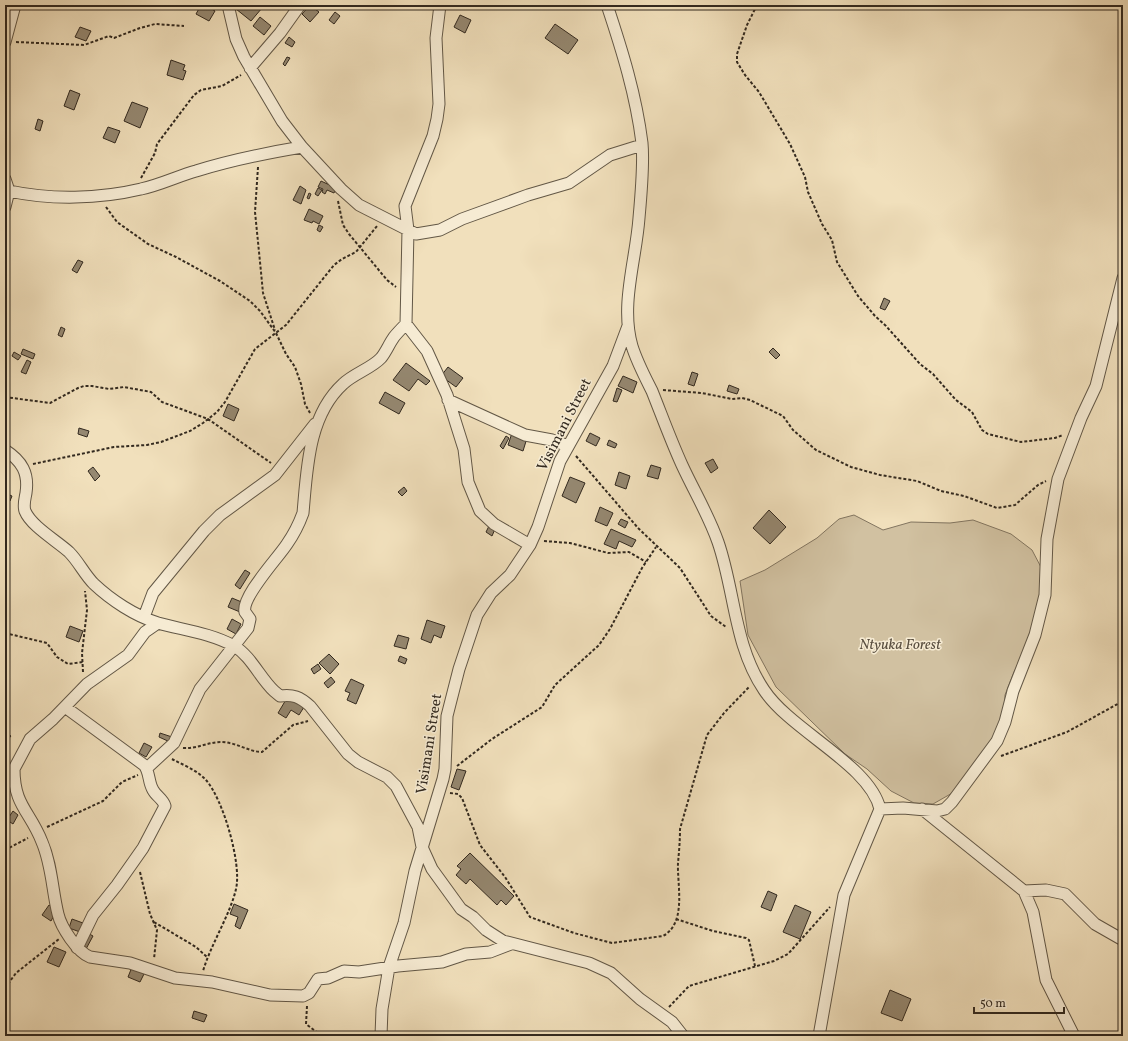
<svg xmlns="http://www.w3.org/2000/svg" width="1128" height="1041" font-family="Vollkorn,serif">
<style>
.green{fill:#d1c1a1;stroke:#827560}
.building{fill:#958871;stroke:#32291f}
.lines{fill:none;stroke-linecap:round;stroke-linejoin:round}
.street-casing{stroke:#625746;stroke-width:13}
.path{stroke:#32291f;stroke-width:2;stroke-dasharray:3 2;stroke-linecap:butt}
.street{stroke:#f6ebd3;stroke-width:11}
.labels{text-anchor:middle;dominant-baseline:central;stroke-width:3;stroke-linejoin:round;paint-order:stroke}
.street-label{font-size:15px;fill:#32291f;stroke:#f6ebd3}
.park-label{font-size:15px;font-style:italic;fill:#5a4f40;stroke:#f6ebd3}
</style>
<rect width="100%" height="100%" fill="#f1e0bc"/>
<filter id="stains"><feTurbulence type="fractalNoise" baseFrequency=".005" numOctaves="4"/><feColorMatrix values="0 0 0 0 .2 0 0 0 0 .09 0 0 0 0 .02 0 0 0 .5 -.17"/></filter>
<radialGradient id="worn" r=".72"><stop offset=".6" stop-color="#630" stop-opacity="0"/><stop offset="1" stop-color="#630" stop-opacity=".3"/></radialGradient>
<!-- green -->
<path class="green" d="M854,515l29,15 28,-8 39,1 23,-3 38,14 21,16 11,21 -1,24 -13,49 -15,28 -9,23 -1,22 -13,23 -37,52 -21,12 -19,-1 -23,-12 -24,-22 -22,-15 -69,-67 -28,-52 -8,-54 25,-11 52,-32 22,-19z"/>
<!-- building -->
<path class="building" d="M201,5h4l10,6 -6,10 -13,-7z
M240,5h18l4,3 -11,13 -15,-12z
M310,5l9,7 -9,10 -8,-8z
M335,12l5,4 -6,8 -5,-4z
M460,15l11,5 -6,13 -11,-6z
M260,17l11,9 -7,9 -11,-9z
M555,24l23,16 -10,14 -23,-16z
M80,27l11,4 -5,10 -11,-4z
M289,37l6,5 -3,5 -7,-4z
M287,57l3,1 -5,8 -2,-2z
M171,60l14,5 -2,5 3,1 -3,9 -16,-5z
M70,90l10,4 -6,16 -10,-4z
M132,102l16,6 -8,20 -16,-7z
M38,119l5,2 -3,10 -5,-2z
M108,127l12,4 -5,12 -12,-5z
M321,181l15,7 -2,5 -7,-3 -2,4 -3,-2 1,-3 -5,-2z
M300,186l6,4 -5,14 -8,-4z
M318,188l4,2 -4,6 -3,-2z
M309,193l2,1 -2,5 -2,-1z
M309,209l14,7 -4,8 -6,-3 -1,2 -8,-3z
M319,225l4,2 -3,5 -3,-2z
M78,260l5,2 -6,11 -5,-3z
M884,298l6,3 -5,9 -5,-2z
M61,327l4,2 -3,8 -4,-2z
M773,348l7,7 -4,4 -7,-7z
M23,349l12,5 -2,5 -12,-5z
M14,352l7,4 -3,4 -6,-4z
M27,360l4,2 -5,12 -5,-2z
M406,363l24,18 -4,4 -8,-6 -9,12 -16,-11z
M448,367l15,11 -7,9 -15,-11z
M692,372l6,2 -4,12 -6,-2z
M623,376l14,6 -4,11 -15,-7z
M729,385l10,4 -2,5 -10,-3z
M617,388l5,2 -5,12 -4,-1z
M385,392l20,11 -6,11 -20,-11z
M228,404l11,5 -5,12 -11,-5z
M79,428l10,3 -2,6 -9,-3z
M512,433l15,5 -4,13 -15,-6z
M590,433l10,5 -4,8 -10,-5z
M506,436l3,2 -6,11 -3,-3z
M609,440l8,4 -2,4 -8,-3z
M713,459l5,9 -7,5 -6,-10z
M651,465l10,3 -3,11 -11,-3z
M93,467l7,9 -5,5 -7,-10z
M619,472l11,4 -4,13 -11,-4z
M570,477l15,6 -9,20 -14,-7z
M404,487l3,4 -5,5 -4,-4z
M5,493l7,3 -2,5 -5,-2z
M600,507l13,6 -6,13 -12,-5z
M769,510l17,17 -16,17 -17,-16z
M621,519l7,3 -3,6 -7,-4z
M489,526l6,3 -3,7 -6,-4z
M611,529l25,11 -4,7 -13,-6 -3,8 -12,-5z
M245,570l5,3 -10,16 -5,-4z
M232,598l12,5 -4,9 -12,-5z
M232,619l9,5 -5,10 -9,-5z
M427,620l18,6 -4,12 -7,-3 -3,8 -10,-4z
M70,626l13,5 -4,11 -13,-5z
M398,635l11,3 -3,11 -12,-3z
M329,654l10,10 -9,10 -11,-11z
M400,656l7,3 -2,5 -7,-3z
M318,664l3,5 -7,5 -3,-5z
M331,677l4,5 -7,6 -4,-5z
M351,679l13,6 -8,19 -9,-4 3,-7 -5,-2z
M287,698l17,9 -5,8 -8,-5 -5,8 -8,-5z
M5,732l6,4 -6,7z
M160,733l12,4 -2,5 -11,-5z
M144,743l8,4 -6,10 -7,-4z
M457,769l9,2 -7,19 -8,-3z
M13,811l5,4 -5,9 -6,-4z
M470,853l44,43 -8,9 -5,-5 -4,5 -27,-26 -4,5 -10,-9 5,-6 -4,-3z
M768,891l9,4 -6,16 -10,-4z
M234,904l14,6 -8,19 -5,-3 3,-9 -8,-3z
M49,905l8,5 -6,11 -9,-6z
M795,905l16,7 -11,27 -17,-7z
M72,919l11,4 -3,9 -11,-4z
M86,932l7,4 -7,13 -8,-4z
M54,947l12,5 -7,15 -12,-5z
M132,967l13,5 -5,10 -12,-5z
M890,990l21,9 -9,22 -21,-8z
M194,1011l13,4 -3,7 -12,-4z"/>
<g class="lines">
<!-- street casing -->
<g class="street-casing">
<path id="street" d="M228,5l8,34 8,18 38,64 20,26 39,42 18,16 57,29 24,-4 22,-11 66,-24 41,-12 41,-28 32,-10
M440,5l-4,33 3,66 -2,15 -4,17 -28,70 3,24 -2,94 21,27 20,44 17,54 4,33 12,29 14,13 36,21
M607,5c15,45 29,90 35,138 2,21 -1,53 -3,75 -3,42 -19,87 -7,128 5,16 13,31 20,45 10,25 19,50 30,74 12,26 27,51 36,77 17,49 16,104 46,148 27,41 106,75 116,119l-36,86 -25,141
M5,42l10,-37
M250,68l30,-35 20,-28
M5,179l4,12 -4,16
M9,191c42,9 90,8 132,-2 19,-4 37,-13 55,-18 35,-11 70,-18 106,-24
M448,400l77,35 27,5 16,6
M5,450c17,11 24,23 21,43 -1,6 -3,12 -1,18 6,15 32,30 44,41 10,10 15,22 25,32 17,16 41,32 64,39 25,7 52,10 76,23 17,10 26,32 40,45l6,5c13,-2 20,1 30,10l38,48 10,8 29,15 9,9 22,41 4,20 10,22 29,40 12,8 13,13 17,11 86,22 22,10 29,26 32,23 11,14
M144,617l9,-24 51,-62 16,-16 55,-40 40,-51
M65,707l79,58c6,7 4,17 9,25 3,6 10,9 12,16l-22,42 -26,37 -24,30 -16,33
M147,768l27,-25 26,-54 48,-61 2,-9 -5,-7c-4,-15 33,-54 42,-68 7,-10 12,-20 16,-31 4,-44 5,-97 40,-129 10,-10 29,-16 38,-26 5,-6 8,-14 13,-21 4,-5 8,-9 12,-13
M14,769c0,37 16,42 28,73 10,23 10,48 16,72 3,13 19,38 32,43l40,6 45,15 37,4 58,13 33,1 6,-3 9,-14 10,-1 16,-7 15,1 39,-6 44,-4 24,-8 24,-2 21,-8
M5,781l9,-12 16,-30 23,-20 34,-35 41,-29 17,-23 13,-9
M880,809l23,-1 34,3 8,-2 7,-7 45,-61 8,-19 8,-31 22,-56 10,-40 2,-56 11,-60 23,-61 15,-32 27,-108
M922,809l102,82 9,21 13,68 28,56
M1024,891l22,-1 19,4 30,30 28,16
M381,1036l1,-27 7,-42 15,-44 11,-52 28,-92 2,-10 2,-53 12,-47 18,-54 14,-22 19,-18 20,-30 8,-18 22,-66 53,-95 15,-40"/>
</g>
<!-- path -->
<path class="path" d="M757,5l-10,20 -10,29v8l8,13 14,17 31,52 15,33 3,15 14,32 10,16 5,22 21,34 17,20 11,10 34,38 13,10 23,26 16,12 10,18 6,4 33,8 34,-4 8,-3
M16,42l68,3 25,-9 5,2 26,-10 15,-4 29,2
M258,167l-3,45 6,60 2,21 12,37
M141,178l14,-25 2,-9 37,-49 7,-5 21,-4 19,-11
M338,201l5,24 6,9 38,46 9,7
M106,207l11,15 31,22 28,13 44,24 30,20 10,10 16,22 10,21 9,13 6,17 4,20 5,9
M663,390l39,3 30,6 10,-1 8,2 33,16 10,14 23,20 35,17 29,8 37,6 24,10 23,5 33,12 18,-3 23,-20 8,-4
M5,397l45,6 28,-15 6,-2h8l17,3 15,-2 27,5 11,10 46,17 63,44
M576,456l62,72 42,40 31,48 15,11
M33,464l81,-17 33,-2 14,-3 29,-11 13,-8 14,-11 8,-10 30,-53 31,-24 48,-60 8,-6 14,-7 21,-26
M544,541l26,2 38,10 21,-1 17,10
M5,633l42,10 10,14 11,7 15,-2
M83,672l-1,-19 5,-43 -2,-19
M183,748c14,1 25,-6 38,-6 15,0 28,10 41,10l31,-27 15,-4
M1001,756l66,-24 56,-31
M172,759c11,6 25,11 34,21 17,19 36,84 30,109 -6,26 -25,55 -33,82
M457,766l35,-27 50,-32 13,-22 44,-40 11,-16 32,-61 14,-21
M450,793l8,1 4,4 18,47 25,32 25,40 44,16 38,10 51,-7c24,-13 14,-51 15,-73 1,-11 2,-22 2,-34l27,-94 17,-22 25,-26
M47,827l56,-26 19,-19 16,-7
M5,850l23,-12
M140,872l10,42 7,16 -3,29
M676,919l37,12 33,7 3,2 6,26
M154,922l42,25 11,10
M5,988l11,-15 43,-34
M307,1006l-1,18 16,12
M669,1007l20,-21 85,-25 14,-7 42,-47"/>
<!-- street -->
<use href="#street" class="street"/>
</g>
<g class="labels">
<!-- street labels -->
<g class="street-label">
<text transform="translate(565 425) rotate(-63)">Visimani Street</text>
<text transform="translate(430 744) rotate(-81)">Visimani Street</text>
</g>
<!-- park labels -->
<g class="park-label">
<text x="900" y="645">Ntyuka Forest</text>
</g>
</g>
<!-- margin -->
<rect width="1128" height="1041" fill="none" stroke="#f1e0bc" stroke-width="20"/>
<rect x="6" y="6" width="1116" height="1029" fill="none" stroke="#32291f" stroke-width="2"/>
<rect x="10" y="10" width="1108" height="1021" fill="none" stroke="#32291f"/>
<!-- scale -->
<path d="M974 1007v6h90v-6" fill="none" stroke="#32291f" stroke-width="2"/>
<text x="980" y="1007" font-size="12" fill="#32291f" stroke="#f6ebd3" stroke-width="3" paint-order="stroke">50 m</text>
<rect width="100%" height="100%" filter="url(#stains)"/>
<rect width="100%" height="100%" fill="url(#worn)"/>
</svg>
